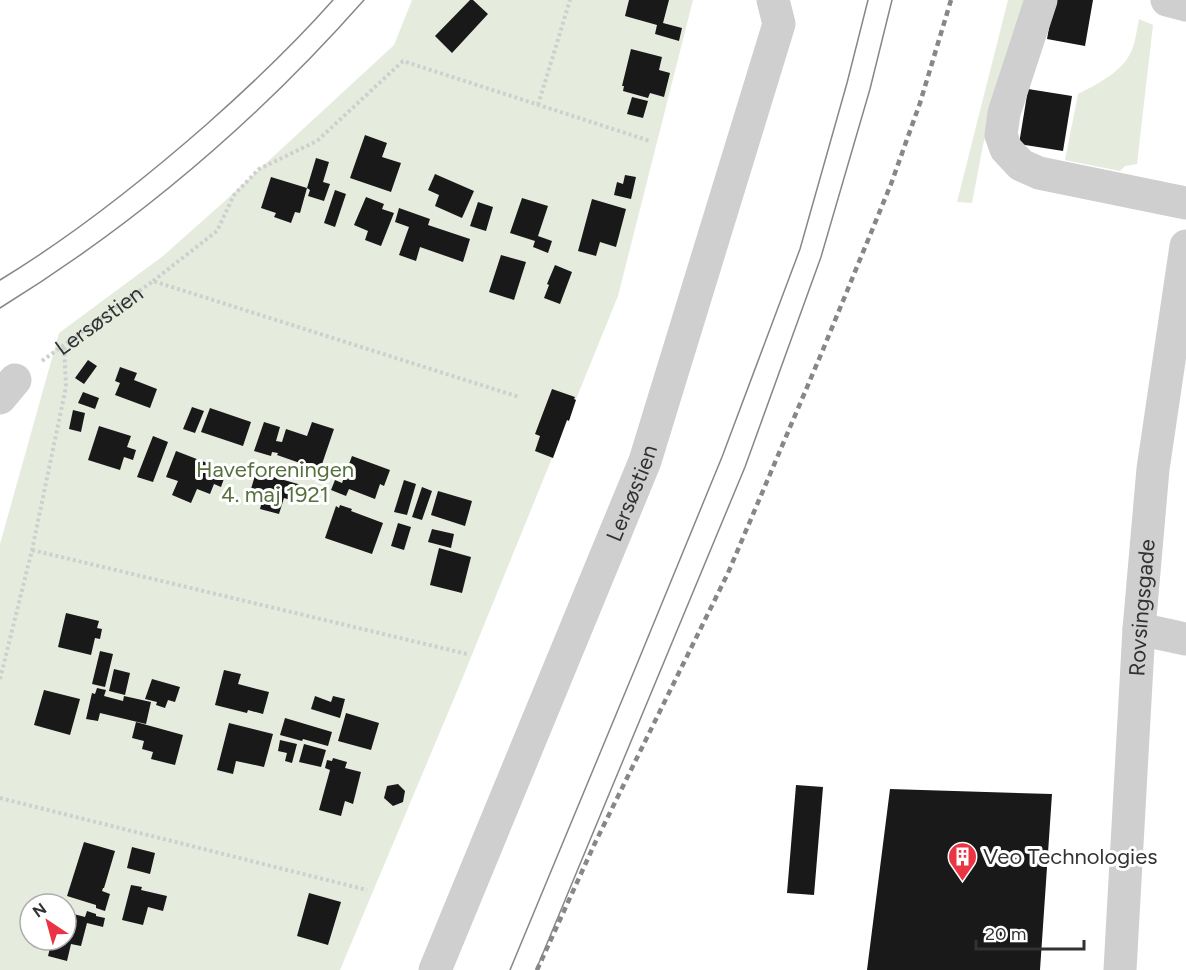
<svg xmlns="http://www.w3.org/2000/svg" width="1186" height="970" viewBox="0 0 1186 970" font-family="Figtree,sans-serif">
<style>
.green{fill:#e5ecde;fill-rule:evenodd}
.building{fill:#191919}
.lines{fill:none;stroke-linecap:round;stroke-linejoin:round}
.path{stroke:#cfcfcf;stroke-width:4;stroke-dasharray:3 3;stroke-linecap:butt}
.minor{stroke:#cfcfcf;stroke-width:33}
.tram{stroke:#878787;stroke-width:1.5}
.rail{stroke:#878787;stroke-width:4.5;stroke-dasharray:6 4.5;stroke-linecap:butt}
.labels{text-anchor:middle;stroke-width:6;stroke-linejoin:round;paint-order:stroke}
.street-label{font-size:22px;fill:#323232;stroke:#fff}
.park-label{font-size:22px;fill:#56703d;stroke:#fff}
.poi-label{font-size:22px;fill:#323232;stroke:#fff;text-anchor:start}
</style>
<rect width="100%" height="100%" fill="#fff"/>
<path class="green" d="M412 0H693L618 296 458 689 340 970H0V544L59 333 163 256 226 200 394 45ZM30 904H66V940H30Z
M1008 0H1027L1002 75 983 145 972 203 957 202Z
M1139 19 1153 25 1137 164 1125 166 1120 171 1065 160 1078 94C1099 83 1125 71 1133 47 1136 38 1137 28 1139 19Z"/>
<path class="building" d="M470 0H473L488 14 452 53 435 36Z
M629 0H669L663 23 682 28 679 41 655 34 657 25 625 16Z
M1054 0H1093L1085 46 1047 39Z
M631 49 662 57 659 70 670 73 664 97 650 93 648 98 623 91 624 86H622Z
M1028 89 1072 96 1063 151 1019 144Z
M632 97 648 101 643 118 627 114Z
M365 135 387 143 382 157 401 163 391 192 350 178Z
M316 158 329 162 323 182 330 184 324 201 308 196 310 190 307 188Z
M435 174 474 191 462 218 435 206 439 195 428 190Z
M625 175 636 177 631 199 614 195 617 182 623 184Z
M271 177 307 188 300 213 295 212 291 223 274 217 276 213 261 208Z
M335 190 346 194 335 227 324 223Z
M366 197 384 204 382 209 394 213 381 246 365 240 368 231 354 225Z
M522 198 548 206 538 236 552 241 548 253 533 247 535 241 510 233Z
M592 199 626 209 616 247 600 242 596 256 578 251Z
M478 202 493 207 486 231 470 226Z
M399 208 430 219 428 225 470 239 463 262 420 247 416 261 399 255 409 227 395 222Z
M501 255 526 262 514 300 489 292Z
M555 265 572 272 560 304 544 298 549 285 547 284Z
M88 360 97 366 84 384 75 378Z
M120 367 137 373 134 380 157 389 150 408 115 395 120 383 115 381Z
M552 389 575 397 574 399 576 400 569 421 567 420 553 458 535 451 540 436 535 434Z
M83 392 99 398 95 409 78 403Z
M192 407 204 411 195 433 183 429Z
M210 408 251 422 243 446 201 432Z
M73 410 85 413 81 432 69 429Z
M264 422 280 427 276 441 282 442 286 429 307 436 312 422 334 429 320 470 277 455 278 453 272 452 271 456 254 451Z
M99 426 131 436 127 447 136 450 133 460 124 457 120 470 88 460Z
M153 436 168 442 153 482 137 477Z
M176 451 220 468 219 470 226 473 221 487 214 484 210 494 197 489 191 503 172 495 178 481 166 477Z
M352 456 390 470 384 486 380 484 375 499 349 489 346 496 331 490 335 480 342 483Z
M256 472 305 486 301 503 284 498 279 514 260 509 264 494 251 489Z
M404 480 416 484 407 515 394 512Z
M422 487 432 491 422 520 412 517Z
M438 491 472 501 465 526 431 515Z
M340 505 352 509 351 511 383 523 372 554 325 538 336 506 339 508Z
M398 523 411 527 404 550 391 546Z
M432 529 454 534 451 548 428 542Z
M439 548 471 557 462 593 430 585Z
M66 613 99 621 97 628 102 629 100 639 95 638 91 655 58 647Z
M100 651 113 654 105 687 92 684Z
M114 669 130 673 125 695 109 691Z
M224 670 241 674 238 684 269 692 263 714 248 710 247 713 215 705Z
M152 679 180 687 175 702 168 700 165 708 156 705 157 702 145 699Z
M97 688 106 690 104 696 123 701 124 696 151 702 146 724 100 713 98 721 86 719 92 693 95 694Z
M44 690 80 699 70 735 34 725Z
M315 696 331 702 333 696 345 699 340 718 311 709Z
M346 713 379 723 371 750 338 741Z
M285 718 332 732 328 746 303 739 302 741 280 735Z
M136 722 183 735 175 765 151 759 153 752 142 749 144 741 132 738Z
M229 723 273 734 264 767 236 761 233 774 217 770Z
M280 740 297 744 292 763 285 761 287 753 278 751Z
M304 744 326 750 321 767 299 762Z
M333 758 347 762 345 768 361 772 353 804 345 801 341 816 319 810 330 770 325 768 327 760 332 761Z
M398 784 405 791 403 802 393 806 384 798 387 786Z
M796 785 823 787 814 895 787 893Z
M890 789 1052 794 1040 970H867Z
M84 842 115 851 104 888H103L102 891 110 894 105 911 96 908V905L67 896Z
M132 847 155 853 150 874 127 868Z
M131 885 142 887 141 890 167 896 163 911 148 907 143 925 122 920Z
M309 893 341 902 328 945 297 936Z
M87 911 96 914V916L105 918 103 927 87 923 81 946 71 944 67 961 48 956 52 940H66V912L85 917Z"/>
<g class="lines">
<g class="path">
<path d="M538 105 570 0"/>
<path d="M153 281 217 231 234 195 259 169 317 141 403 61 650 141"/>
<path id="s1" d="M42 361 153 281 519 397"/>
<path d="M32 550 467 654"/>
<path d="M0 679 32 550 66 387 64 346"/>
<path d="M0 798 367 890"/>
</g>
<g class="minor">
<path d="M1041 0 1004 113 1001 135 1006 149 1021 165 1039 173 1186 203"/>
<path d="M1167 0 1186 5"/>
<path d="M0 398 15 380"/>
<path d="M1139 629 1186 639"/>
<path id="s2" d="M435 970 645 461 779 24 773 0"/>
<path id="s3" d="M1120 970 1139 629 1153 469 1186 246"/>
</g>
<path class="tram" d="M0 280C74 235 142 181 207 124 251 85 294 44 333 0
M0 308C136 224 258 120 364 0
M510 970 637 664 722 457 800 249 847 83 868 0
M536 970 745 467 821 257 870 89 892 0"/>
<path class="rail" d="M537 970 595 843 728 573 822 352 891 184 920 103 951 0"/>
</g>
<defs>
<symbol id="building-pin" viewBox="-11 -11 22 30"><path d="M0 17L-7.5 6A9.5 9.5 0 1 1 7.5 6Z" fill="#ea3443" stroke="#fff"/><path d="M-4-6H4V6H1V3H-1V6H-4ZM-2.5-4.3h1.7v1.8h-1.7ZM.8-4.3h1.7v1.8H.8ZM-2.5-1h1.7V.8h-1.7ZM.8-1h1.7V.8H.8Z" fill="#fff"/></symbol>
</defs>
<g fill-rule="evenodd">
<use href="#building-pin" x="946" y="840" width="33" height="45"/>
</g>
<g class="labels">
<g class="street-label">
<text dy="8" stroke="none"><textPath href="#s1" startOffset="70">Lersøstien</textPath></text>
<text dy="8" stroke="none"><textPath href="#s2" startOffset="516">Lersøstien</textPath></text>
<text dy="8" stroke="none"><textPath href="#s3" startOffset="363">Rovsingsgade</textPath></text>
</g>
<g class="park-label">
<text x="275" y="477">Haveforeningen<tspan x="275" dy="25">4. maj 1921</tspan></text>
</g>
<g class="poi-label">
<text x="983" y="864">Veo Technologies</text>
</g>
</g>
<g transform="translate(48 922) rotate(324)"><circle r="28" fill="#ffffff" stroke="#adadad" stroke-width="1.5"/>
<path d="M0-4.5L10 22L0 15L-10 22Z" fill="#ea3443"/>
<text y="-9" font-size="16" font-weight="bold" text-anchor="middle" fill="#323232">N</text>
</g>
<path d="M976 940v9h108v-9" fill="none" stroke="#323232" stroke-width="3"/>
<text x="985" y="940" font-size="18" fill="#323232" stroke="#ffffff" stroke-width="4.5" paint-order="stroke">20 m</text>
</svg>
